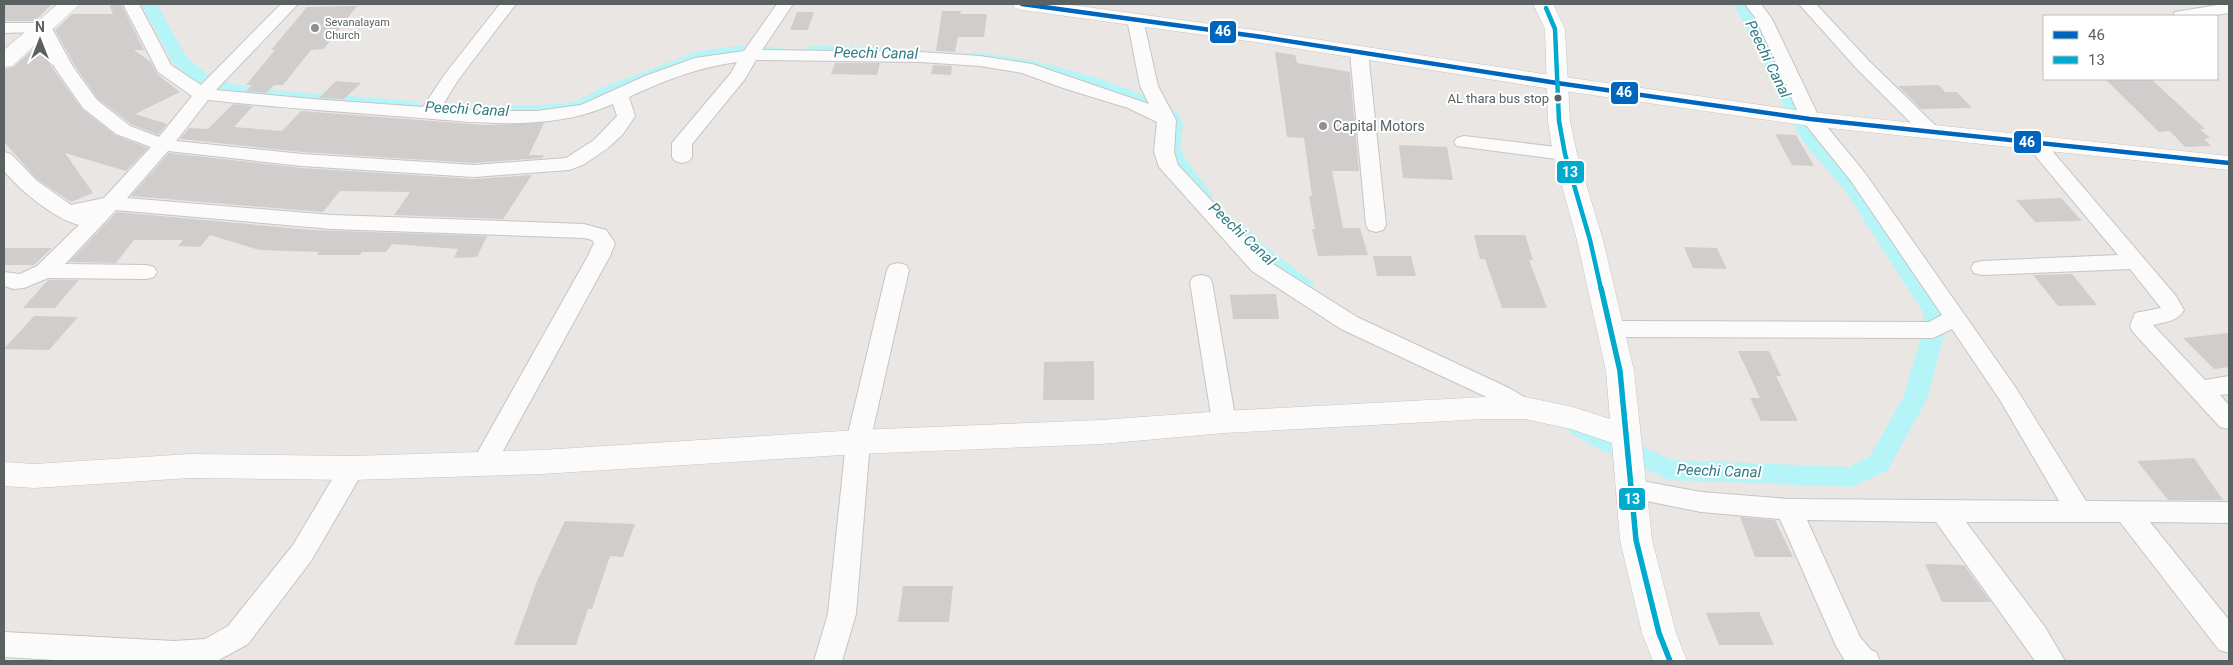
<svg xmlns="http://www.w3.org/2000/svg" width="2233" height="665" viewBox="0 0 2233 665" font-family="Roboto,sans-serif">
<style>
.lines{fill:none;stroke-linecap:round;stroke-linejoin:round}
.canal{fill:#b6f5f7;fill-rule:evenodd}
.building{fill:#d1cdcd}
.minor-casing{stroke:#c6c5c4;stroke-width:2}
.tertiary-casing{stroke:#c6c5c4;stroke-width:1}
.secondary-casing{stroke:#c6c5c4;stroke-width:1}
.minor{fill:#fcfbfb;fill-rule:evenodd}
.tertiary{fill:#fcfbfb;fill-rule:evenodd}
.secondary{fill:#fcfbfb;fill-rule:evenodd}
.bus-1-casing{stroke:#fff;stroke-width:8}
.bus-2-far1-casing{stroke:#fff;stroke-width:8}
.bus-2-casing{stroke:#fff;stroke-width:9}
.bus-1{stroke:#0065bd;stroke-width:4.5}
.bus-2-far1{stroke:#00a9ce;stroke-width:4.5}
.bus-2{stroke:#00a9ce;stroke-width:5.5}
.poi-dot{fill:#8c9090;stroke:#fff;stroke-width:2}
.bus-dot{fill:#5a6162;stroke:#fff;stroke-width:2}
.labels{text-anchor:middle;stroke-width:4;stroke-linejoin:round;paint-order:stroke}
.far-poi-label{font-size:11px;fill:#5a6162;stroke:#fff;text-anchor:start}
.bus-label{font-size:13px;fill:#5a6162;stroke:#fff;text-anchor:end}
.poi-label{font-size:14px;fill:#5a6162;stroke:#fff;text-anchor:start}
.water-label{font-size:15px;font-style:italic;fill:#307b85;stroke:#fff}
.line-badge{stroke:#fff;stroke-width:2}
.badge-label{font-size:14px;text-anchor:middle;font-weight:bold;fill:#fff}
</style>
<rect width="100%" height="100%" fill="#eae6e4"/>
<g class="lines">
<path class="canal" d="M141 4H157L186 56 209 76 233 84 272 90 413 101 420 103 422 107 420 111 413 113 272 100 230 94 197 84 173 63Z
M1733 4H1749L1766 31 1800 104 1822 140 1860 184 1945 312V331L1927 399 1888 470 1852 487 1670 480 1599 449 1570 433 1567 426 1570 419 1579 417 1588 419 1617 435 1672 460 1849 467 1870 456 1903 398 1923 331V312L1846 192 1804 143 1782 104 1748 31Z
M737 46 780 47 783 51 780 55 708 60 613 96 583 111 560 116 502 118 495 116 493 112 495 108 502 106 560 104 577 101 601 88 699 51Z
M814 46 887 47 893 48 896 52 893 56 887 57 808 55 805 51 808 47Z
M976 52 1036 61 1101 79 1143 95 1177 112 1183 122 1180 147 1186 160 1213 196 1210 201 1203 202 1196 201 1167 162 1160 147 1165 122 1163 120C1122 100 1082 83 1038 72 1015 67 992 66 970 61L967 57 970 53Z
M1238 224 1245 226 1260 242 1311 281 1314 286 1311 291 1303 294 1295 291 1246 252 1228 231 1231 226Z"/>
</g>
<path class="building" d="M4 4H52L35 21H4Z
M109 4H121L144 50H134L151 62 157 74 180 92 135 114 167 124 158 135 131 124 98 99 75 66 55 30 72 14H113Z
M357 6 324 49 311 50 283 85H274L266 93 246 91 252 85H246L275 50H271L307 7Z
M942 11H961L960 14H987L984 37H958L955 52 936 51Z
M797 12H814L808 30H790Z
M40 43 53 69 82 109 115 135 148 148 126 171 65 153 93 193 71 202 37 179 4 142V69L13 67Z
M1275 52 1295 55 1297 63 1350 72 1359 171H1332L1343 228H1360L1368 255 1318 256 1312 229H1315L1309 196H1312L1304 138 1287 137Z
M835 63H880L877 75 831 74Z
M933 65 952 66 951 75 931 74Z
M2105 79H2151L2205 129H2200L2210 138 2204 139 2211 146 2185 147 2170 131 2159 132Z
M336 81 361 83 344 99 319 98Z
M1939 85 1945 92H1957L1972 108 1921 109 1898 86Z
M233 104 253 106 234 127 282 131 301 111 485 125 544 123 529 155H544L542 158 474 163 302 152 180 139 189 128 208 129Z
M1775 134 1796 135 1814 166 1792 165Z
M1399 145 1447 147 1453 180 1403 178Z
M169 153 302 168 474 179 532 175 503 219 394 215 410 192 340 191 323 212 131 196Z
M2061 198 2082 221 2035 222 2016 200Z
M117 212 312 230 487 236 477 257 454 258 458 249 392 244 386 252H362L360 255H317L319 252 259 250 210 235 200 247 178 246 183 240H134L116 263 69 262Z
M1474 235H1525L1533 260H1529L1547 308H1502L1485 259H1480Z
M1684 247 1717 248 1727 269 1693 268Z
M4 248H52L34 265H4Z
M1373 256H1411L1416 276H1377Z
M2072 274 2097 305 2058 306 2033 275Z
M48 280H79L55 308H23Z
M1276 294 1279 319H1233L1230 295Z
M34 316 78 317 49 350 4 349Z
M2229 333V367L2214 369 2183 338Z
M1738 351H1769L1781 376H1776L1798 421H1761L1750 398H1760Z
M1094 361V400H1043L1044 362Z
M2194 458 2223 500H2168L2137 461Z
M1740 517 1775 520 1793 557H1755Z
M565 521 635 524 623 557 610 556 592 609H588L576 645H514L537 581Z
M1925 564 1964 565 1991 602H1942Z
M903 586H953L949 622H898Z
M1759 612 1774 645H1719L1706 613Z"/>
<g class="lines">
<defs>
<path id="minor" d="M123 4H139L171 65 201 85 281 4H298L216 90 312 99 423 107 445 74 500 4H516L458 80 441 108 491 111H537L581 105 645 76 695 58 744 51 777 4H793L762 50 920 52 980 56 1032 64 1149 104 1140 86 1127 19 1129 15H1141L1143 19 1158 86 1176 120 1174 152 1178 165 1268 261 1357 317 1509 388 1533 402 1537 408 1533 414C1518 419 1506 408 1493 400L1341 329 1252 271 1159 167 1154 152 1157 122 1128 108 1063 88 1022 73 980 66 920 62 756 60 745 79 692 144V157L689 161 682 163 675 161 672 157V143L731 73 737 62C696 68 666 80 629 97L635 116 623 134 608 148 583 165 569 170 474 177 302 166 168 151 127 198 332 215 584 224 606 230 615 243 610 256 492 471 483 474 474 471 471 464 588 256 594 243 592 240 584 238 332 229 116 210 65 264 146 265 154 267 157 272 154 277 146 279 48 278 24 288 14 289 4 286V272L20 274 37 266 79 225C53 218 21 191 4 171V152L11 154 36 180 71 205 104 198 151 147 116 134 83 108 55 68 37 32 4 33V23H49L73 67 97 100 130 126 159 137 192 96 158 72ZM208 100C274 107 341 112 408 117 475 122 549 133 613 104L617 116 594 140 566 158 474 165 302 154 176 141Z
M1745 4H1761L1772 19 1819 117 1865 173 2016 388 2086 501 2229 502V523L2150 522 2229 620V653L2219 650 2120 522H1966L2045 627 2065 661H2035L1936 522 1807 520 1860 637 1871 650 1876 652 1880 661H1845L1836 646 1780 519 1701 512 1622 496 1618 489 1622 482 1631 479 1701 492 1789 499 2059 501 2000 400 1952 329 1933 338 1611 337 1603 335 1600 329 1603 323 1611 321 1929 322 1942 315 1851 181 1801 119 1756 19Z
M1799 4H1816L1869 61 1938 128 1940 132 1938 136 1931 138 1924 136 1857 69Z
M2224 4H2229V13L2210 16H2173L2175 12 2181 11Z
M1359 47 1365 48 1368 52 1386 225 1383 230 1376 232 1369 230 1366 225 1350 52 1353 48Z
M1464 136 1565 148 1572 150 1575 154 1572 158 1565 160 1457 146 1454 142 1457 138Z
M2035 137 2042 139 2176 296 2184 310C2177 322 2165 322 2153 325L2205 380 2229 376V394L2220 395 2229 405V429L2220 427 2133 332 2130 326 2135 313 2161 308 2130 269 1982 275 1974 273 1971 268 1974 263 1982 261 2118 255 2028 147 2025 143 2028 139Z
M898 263 906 265 909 270 870 442 856 614 842 661H814L828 614 846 442 887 270 890 265Z
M1201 275 1209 277 1212 282 1236 422 1233 429 1224 431 1215 429 1212 422 1190 282 1193 277Z
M352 458 361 461 364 468 361 475 311 561 248 644 219 660 72 661 4 657V632L174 641 205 639 228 626 293 545 343 461Z"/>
<path id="tertiary" d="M58 4H80L12 66 4 67V50Z
M1533 4H1553L1565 29 1570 121 1577 154 1603 240 1634 371 1652 540 1676 633 1687 661H1653L1642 633 1620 540 1612 443 1571 429 1525 419H1485L1224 433 1101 444 858 454 542 474 352 480 190 478 34 488 4 486V462L34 464 190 454 352 456 542 450 858 430 1101 420 1224 411 1485 397H1525L1573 407 1610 419 1606 371 1577 240 1553 154 1548 121 1545 29Z"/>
<path id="secondary" d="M1012 4H1065L1262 31 1557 76 1810 112 2229 156V170L1810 126 1557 90 1262 43 1022 10 1015 8Z"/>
</defs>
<use href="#minor" class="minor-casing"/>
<use href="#tertiary" class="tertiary-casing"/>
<use href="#secondary" class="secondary-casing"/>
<use href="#minor" class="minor"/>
<use href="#tertiary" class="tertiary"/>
<use href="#secondary" class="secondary"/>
<defs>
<path id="bus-1" d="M1022 4 1262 37 1557 83 1810 119 2229 163"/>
<path id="bus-2-far1" d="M1546 8 1555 29 1559 121 1565 154 1590 240 1601 289"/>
<path id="bus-2" d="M1601 288 1620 371 1636 540 1659 633 1670 661"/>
</defs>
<use href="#bus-1" class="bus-1-casing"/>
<use href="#bus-2-far1" class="bus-2-far1-casing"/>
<use href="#bus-2" class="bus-2-casing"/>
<use href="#bus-1" class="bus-1"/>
<use href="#bus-2-far1" class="bus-2-far1"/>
<use href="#bus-2" class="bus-2"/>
</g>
<g class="poi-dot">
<circle cx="315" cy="28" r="5"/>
<circle cx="1323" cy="126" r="5"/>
</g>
<circle class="bus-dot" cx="1558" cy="98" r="4.5"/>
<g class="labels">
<g class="far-poi-label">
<text x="325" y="26">Sevanalayam<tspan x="325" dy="13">Church</tspan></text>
</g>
<g class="bus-label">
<text x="1549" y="103">AL thara bus stop</text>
</g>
<g class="poi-label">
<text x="1333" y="131">Capital Motors</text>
</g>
<g class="water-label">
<text transform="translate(876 53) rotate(1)" y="5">Peechi Canal</text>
<text transform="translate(1768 59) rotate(64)" y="5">Peechi Canal</text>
<text transform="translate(467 109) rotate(3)" y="5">Peechi Canal</text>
<text transform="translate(1242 234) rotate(43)" y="5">Peechi Canal</text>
<text transform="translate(1719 471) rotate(2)" y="5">Peechi Canal</text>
</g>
</g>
<g class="line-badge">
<rect x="1209" y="20" width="28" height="24" rx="5" fill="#0065bd"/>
<rect x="1610" y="81" width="29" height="24" rx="5" fill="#0065bd"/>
<rect x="2013" y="130" width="29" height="24" rx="5" fill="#0065bd"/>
<rect x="1556" y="160" width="29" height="24" rx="5" fill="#00a9ce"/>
<rect x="1618" y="487" width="28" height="24" rx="5" fill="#00a9ce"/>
</g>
<g class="badge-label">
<text x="1223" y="36">46</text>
<text x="1624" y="97">46</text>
<text x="2027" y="147">46</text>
<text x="1570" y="177">13</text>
<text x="1632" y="504">13</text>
</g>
<rect width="2233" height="665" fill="none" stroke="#5a6162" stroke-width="10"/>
<rect x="2043" y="15" width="175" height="65" fill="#ffffff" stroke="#bdc0c0"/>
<rect x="2053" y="31" width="25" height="8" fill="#0065bd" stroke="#bdc0c0"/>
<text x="2088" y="40" font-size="15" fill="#5a6162">46</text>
<rect x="2053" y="56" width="25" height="8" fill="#00a9ce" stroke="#bdc0c0"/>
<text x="2088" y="65" font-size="15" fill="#5a6162">13</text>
<g transform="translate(40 40)" stroke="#ffffff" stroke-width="4" paint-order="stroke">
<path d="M0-4L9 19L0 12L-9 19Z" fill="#5a6162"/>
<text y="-8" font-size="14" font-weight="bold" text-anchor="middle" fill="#5a6162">N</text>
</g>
</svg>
